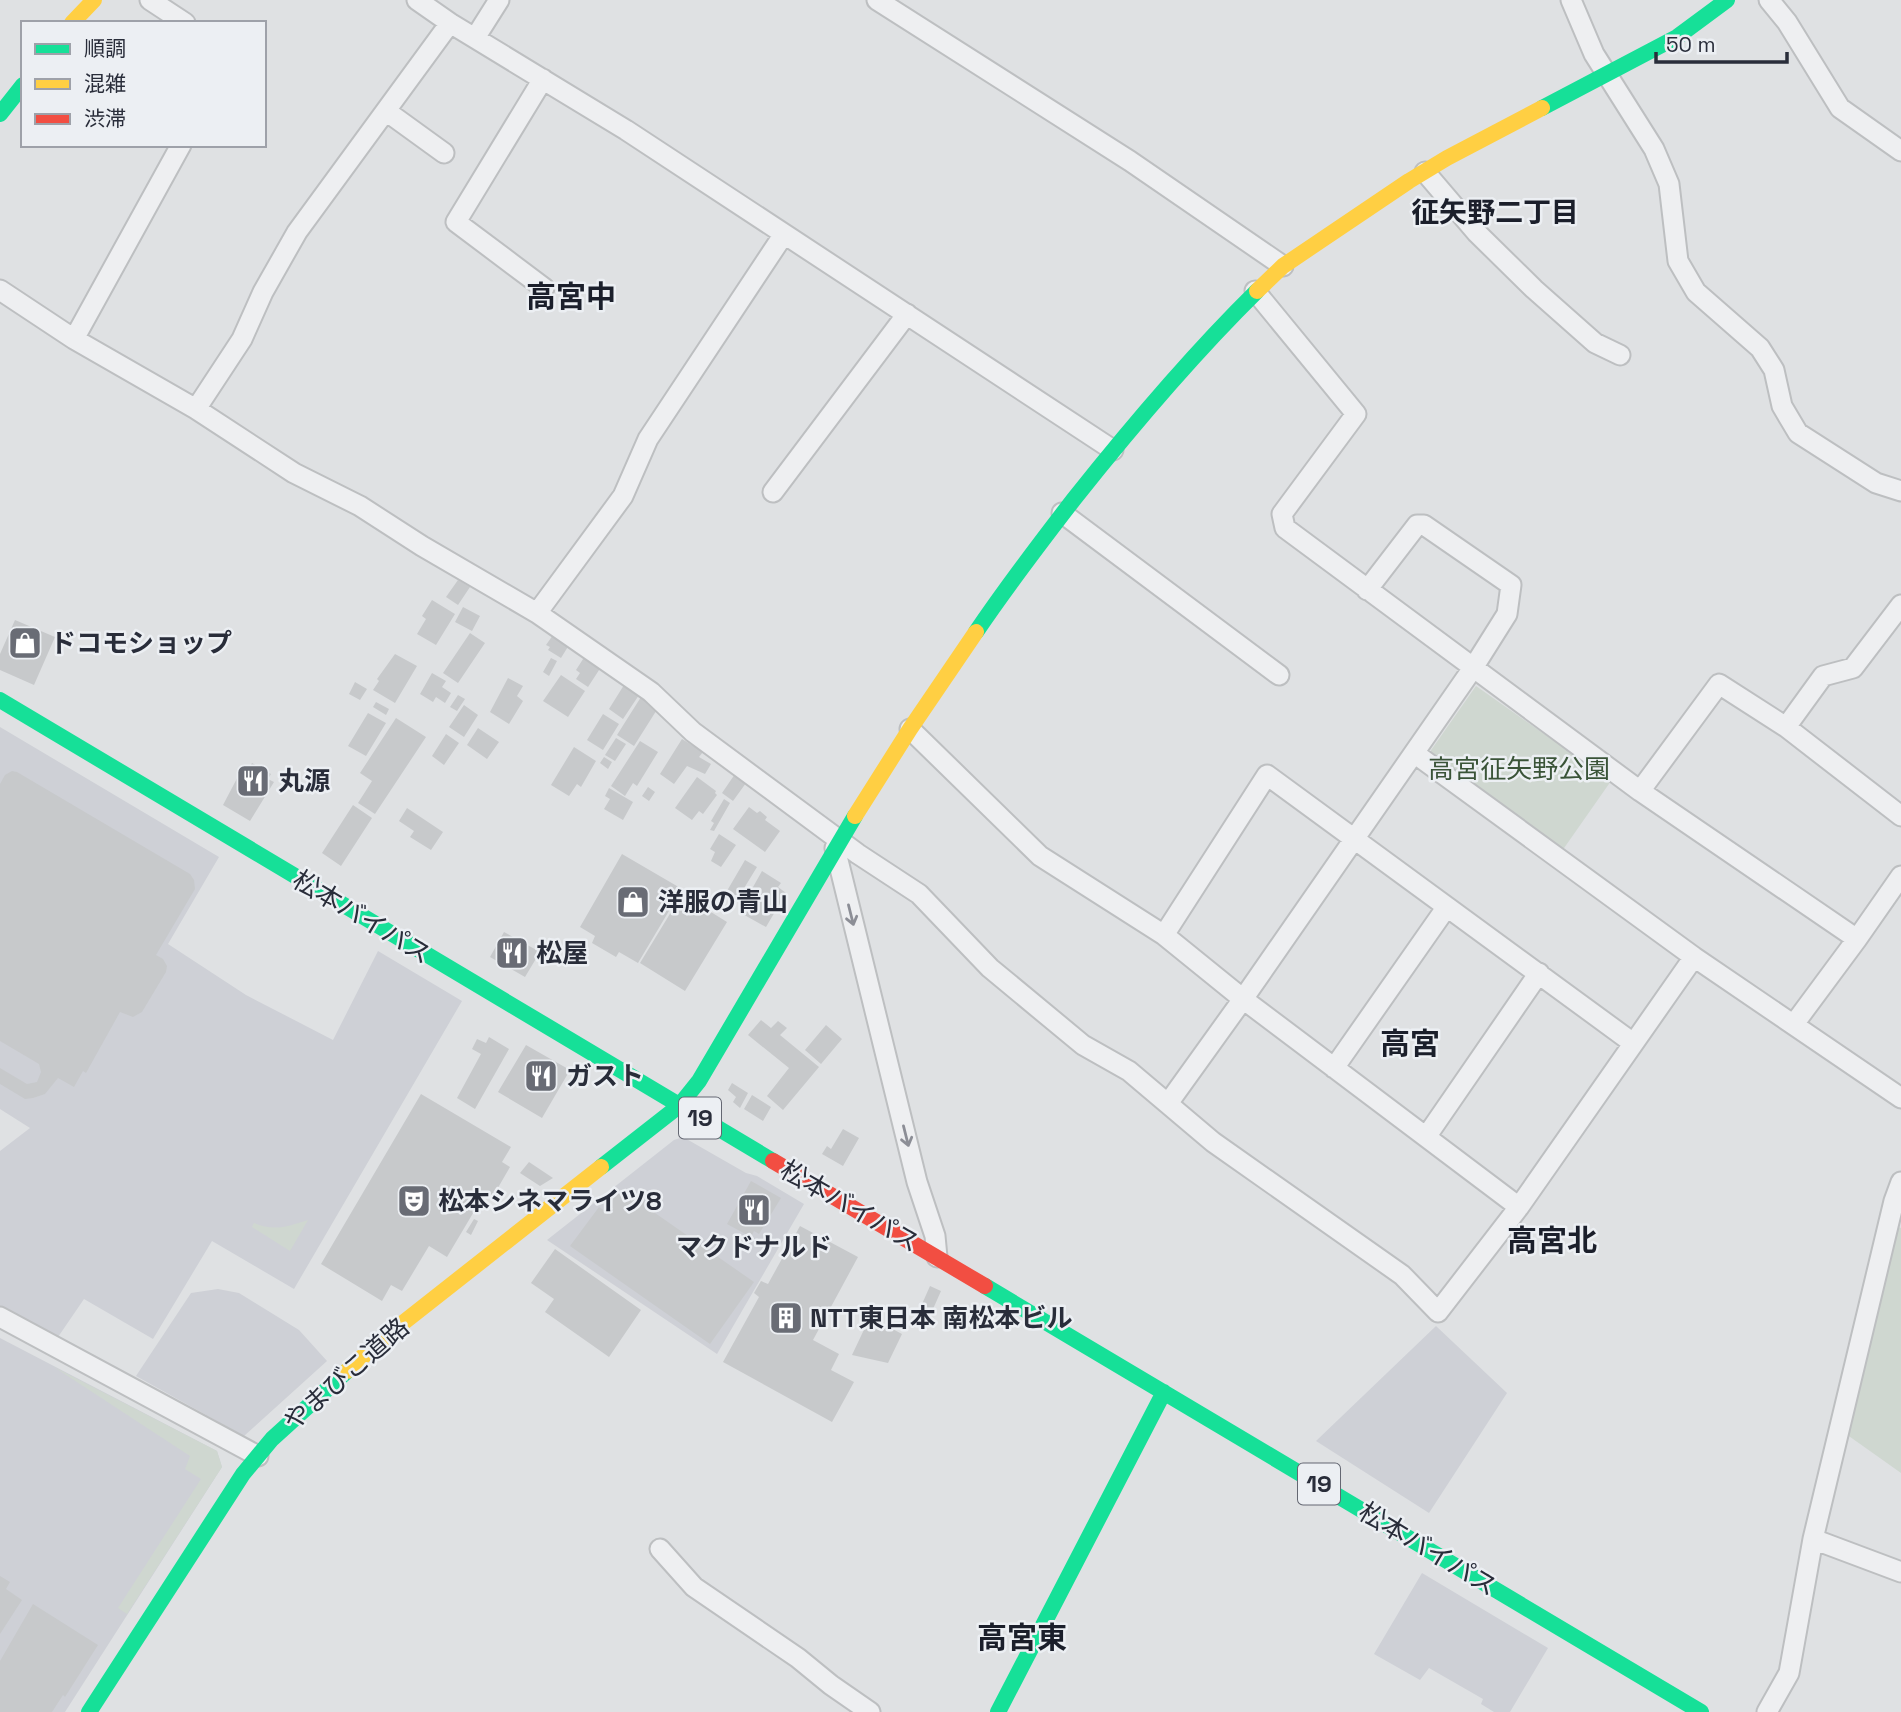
<svg xmlns="http://www.w3.org/2000/svg" width="1901" height="1712" viewBox="0 0 1901 1712" font-family="'Space Grotesk','Noto Sans JP',sans-serif">
<style>
.built{fill:#ced0d6}
.green{fill:#cfd7d0}
.building{fill:#c7c9cb}
.lines{fill:none;stroke-linecap:round;stroke-linejoin:round}
.street-casing{stroke:#bdbfc1;stroke-width:23}
.street{stroke:#eeeff1;stroke-width:19}
.fast{stroke:#16e098;stroke-width:16}
.slow{stroke:#ffcf43;stroke-width:16}
.jam{stroke:#f24e42;stroke-width:16}
.oneway{stroke:#8c8e96}
.labels{text-anchor:middle;stroke-width:5;stroke-linejoin:round;paint-order:stroke}
.shield{fill:#eceff3;stroke:#646772;stroke-width:2}
.shield-label{font-size:24px;font-weight:bold;fill:#292d3a}
.poi-label{font-size:26px;font-weight:bold;fill:#292d3a;stroke:#eceff3;text-anchor:start}
.park-label{font-size:26px;fill:#3a5438;stroke:#eceff3}
.street-label{font-size:26px;fill:#292d3a;stroke:#eceff3}
.neighbourhood-label{font-size:28px;font-weight:bold;fill:#1b1f2b;stroke:#eceff3}
.quarter-label{font-size:30px;font-weight:bold;fill:#1b1f2b;stroke:#eceff3}
</style>
<rect width="100%" height="100%" fill="#dfe1e3"/>
<path class="built" d="M0 727 219 857 168 944 246 995 333 1040 378 951 462 1001 294 1289 212 1241 153 1339 84 1299 58 1337 0 1306V1151L30 1128 0 1109Z
M683 1137 746 1173 757 1176 804 1204 717 1354 547 1240 674 1140Z
M218 1289 239 1293 299 1330 327 1361 244 1436 136 1376 191 1293Z
M1436 1326 1507 1393 1429 1513 1316 1441Z
M0 1338 217 1451 222 1467 65 1712H0Z
M1422 1573 1548 1648 1510 1712H1494L1481 1704 1483 1699 1429 1668 1420 1680 1374 1654Z"/>
<path class="green" d="M1476 686 1611 781 1562 851 1427 756Z
M308 1220 290 1251 252 1227 254 1223C274 1232 289 1226 308 1220Z
M1898 1227 1901 1228V1473L1846 1434Z
M54 1367 217 1451 222 1467 127 1614 118 1608 201 1479 185 1469 190 1456Z"/>
<path class="building" d="M458 580 470 587 458 605 446 597Z
M432 600 455 614 436 645 417 634 426 619 422 616Z
M463 607 480 616 472 631 455 622Z
M15 620 55 637 34 685 0 670V654Z
M470 633 485 643 458 683 443 673Z
M553 635 569 645 561 658 548 650 550 647 546 645Z
M395 654 417 666 395 703 373 690 379 681 377 679Z
M585 656 601 667 588 687 576 679 580 673 576 670Z
M551 658 557 661 549 676 543 672Z
M432 673 446 681 442 687 451 693 445 703 436 697 433 702 420 694Z
M561 675 585 691 568 717 543 701Z
M508 678 523 686 517 696 523 701 509 724 490 712Z
M355 682 367 689 360 700 349 694Z
M624 685 639 695 623 719 609 709Z
M458 695 465 699 457 711 450 707Z
M641 697 658 708 634 746 617 735Z
M376 702 389 709 386 715 373 707Z
M464 705 478 715 464 737 449 727Z
M368 713 386 723 366 756 348 746Z
M603 714 619 724 603 750 587 740Z
M396 718 426 737 375 814 358 803 372 781 360 773Z
M478 728 499 742 487 759 467 745Z
M446 734 459 743 444 765 432 756Z
M616 738 626 744 615 761 605 755Z
M682 739 703 752 699 757 711 764 705 774 687 766 674 784 660 774Z
M640 741 658 752 637 786 633 783 625 796 611 786Z
M574 747 596 761 581 787 577 784 569 796 551 785Z
M604 757 612 762 608 769 600 763Z
M252 763 271 774 268 779 274 782 250 821 223 805 243 767 248 770Z
M12 771 17 772 190 874 194 880 195 889 156 955 163 959 167 966 166 972 142 1012 133 1017 120 1012 86 1073 83 1071 74 1087 58 1078 45 1094 33 1098 25 1099 0 1084V1068L27 1084 37 1082 41 1072 39 1064 0 1041V784L5 775Z
M735 774 746 783 733 801 722 793Z
M697 777 716 791 715 793 717 795 703 814 699 811 692 820 675 808Z
M648 787 655 792 649 801 642 796Z
M609 788 633 802 623 820 604 809 610 799 605 796Z
M724 799 730 803 714 831 710 830 714 823 711 821Z
M353 805 372 818 341 866 322 853Z
M749 807 757 813 760 811 767 817 765 820 780 831 765 852 733 829Z
M407 808 443 832 431 850 410 837 414 831 399 821Z
M719 834 736 845 721 867 711 861 715 852 710 849Z
M622 854 682 889 638 963 619 952 616 957 592 943 595 936 580 927Z
M745 860 757 867 735 903 724 896Z
M762 871 781 883 778 887 786 893 766 927 739 912Z
M682 894 727 922 685 991 640 963Z
M504 932 540 952 525 977 490 957Z
M761 1020 771 1028 778 1021 787 1028 780 1035 819 1067 783 1110 767 1096 789 1068 748 1035Z
M826 1025 842 1039 821 1064 805 1050Z
M489 1037 509 1049 475 1109 457 1098 481 1054 472 1049 477 1039 486 1043Z
M526 1045 570 1070 542 1118 498 1092Z
M732 1083 748 1093 740 1108 733 1102 736 1097 728 1090Z
M421 1094 511 1147 502 1162 510 1167 492 1198 485 1193 447 1257 429 1246 402 1291 391 1285 382 1301 321 1264Z
M752 1095 771 1107 763 1121 744 1109Z
M843 1129 859 1138 843 1166 822 1154 827 1146 831 1149Z
M529 1162 553 1178 540 1186 520 1173Z
M751 1181 781 1198 759 1234 754 1231 751 1237 727 1224Z
M628 1190 657 1210 655 1213 754 1282 710 1344 570 1246 599 1207 605 1211 616 1195Z
M474 1219 478 1221 471 1235 466 1232Z
M800 1226 858 1257 813 1340 839 1354 831 1370 854 1382 832 1422 723 1362 759 1297 754 1293 761 1281 768 1284Z
M555 1249 641 1310 609 1357 545 1312 554 1299 531 1283Z
M930 1286 941 1291 925 1327 914 1322Z
M870 1317 902 1334 888 1363 852 1355Z
M0 1576 10 1582 6 1589 22 1600 0 1634Z
M33 1604 98 1645 65 1697 63 1695 52 1712H0V1661Z"/>
<g class="lines">
<defs>
<path id="street" d="M150 0 185 23
M417 0 450 23 626 130 1113 450
M877 0 1130 161 1283 266
M1571 0 1594 54 1654 149 1669 184 1678 261 1696 292 1760 348 1774 370 1782 406 1798 433 1876 483 1901 491
M1769 0 1787 22 1840 108 1901 151
M475 38 499 0
M543 79 456 222 544 288
M386 111 444 153
M1425 172 1477 233 1534 289 1595 343 1620 355
M0 290 74 339 196 409 294 473 360 506 422 546 537 613 651 692 693 732 858 854 919 894 990 968 1083 1045 1129 1071 1213 1142 1402 1275 1438 1312 1519 1207 1694 957
M1255 291 1356 414 1282 514 1285 528 1640 791 1857 939 1901 876
M74 339 181 145
M196 409 242 339 263 292 297 232 450 23
M773 492 907 314
M1062 513 1279 675
M537 613 623 496 648 439 784 234
M1786 727 1823 676 1853 668 1901 605
M910 729 1040 856 1164 935 1243 999 1519 1207
M1414 753 1694 957 1901 1098
M1640 791 1719 684 1786 727 1901 816
M835 848 917 1182 935 1236 937 1257
M1164 935 1267 775 1633 1043
M1794 1024 1857 939
M1334 1068 1446 908
M1169 1102 1243 999 1473 668 1507 614 1511 585 1424 525H1417L1367 590
M1426 1137 1539 973
M0 1317 258 1456
M1813 1539 1901 1572
M660 1549 694 1587 798 1658 831 1685 870 1712
M1767 1712 1789 1673 1813 1539 1894 1201 1901 1182"/>
</defs>
<use href="#street" class="street-casing"/>
<use href="#street" class="street"/>
<path class="fast" d="M1542 108 1677 37 1727 0
M0 114 23 85
M976 632C1007 586 1040 543 1074 499 1132 426 1191 356 1257 291
M0 700 773 1161
M601 1167 679 1106 699 1081 855 816
M985 1286 1701 1712
M89 1712 243 1474 272 1439 347 1371
M998 1712 1164 1392"/>
<path class="slow" d="M72 23 94 0
M1257 291 1283 266 1409 181 1447 158 1542 108
M855 816 910 729 976 632
M347 1371 380 1341 601 1167"/>
<path class="jam" d="M773 1161 985 1286"/>
</g>
<defs><path id="oneway-shaft" d="M-6 0H5M1.5-3L5.5 0L1.5 3" fill="none" stroke-width="1.6" stroke-linecap="round" stroke-linejoin="round" transform="scale(1.75)"/></defs>
<g class="oneway">
<use href="#oneway-shaft" transform="translate(851 915) rotate(76)"/>
<use href="#oneway-shaft" transform="translate(906 1136) rotate(76)"/>
</g>
<defs>
<symbol id="shop-square" viewBox="-11 -11 22 22"><rect x="-9" y="-9" width="18" height="18" rx="4" fill="#696c75" stroke="#eceff3"/><path d="M-5-2.5h2.3a2.7 3.5 0 0 1 5.4 0H5L5.5 6h-11ZM-1.5-2.5h3a1.5 2.3 0 0 0-3 0Z" fill="#fff"/></symbol>
<symbol id="restaurant-square" viewBox="-11 -11 22 22"><rect x="-9" y="-9" width="18" height="18" rx="4" fill="#696c75" stroke="#eceff3"/><path d="M-5-6h1v4h1v-4h1v4h1v-4h1v5L-1.5 .5V6h-2V.5L-5-1ZM5-6V6H3V1.5H1.5Q1.5-4 5-6Z" fill="#fff"/></symbol>
<symbol id="theatre-square" viewBox="-11 -11 22 22"><rect x="-9" y="-9" width="18" height="18" rx="4" fill="#696c75" stroke="#eceff3"/><path d="M-5-5.5Q0-4 5-5.5V0Q5 5 0 6Q-5 5-5 0ZM-3.3-2.5H-1v1.5H-3.3ZM1-2.5H3.3v1.5H1ZM-2.8 1Q0 5.5 2.8 1Z" fill="#fff"/></symbol>
<symbol id="building-square" viewBox="-11 -11 22 22"><rect x="-9" y="-9" width="18" height="18" rx="4" fill="#696c75" stroke="#eceff3"/><path d="M-4-6H4V6H1V3H-1V6H-4ZM-2.5-4.3h1.7v1.8h-1.7ZM.8-4.3h1.7v1.8H.8ZM-2.5-1h1.7V.8h-1.7ZM.8-1h1.7V.8H.8Z" fill="#fff"/></symbol>
</defs>
<g fill-rule="evenodd">
<use href="#shop-square" x="6" y="624" width="38" height="38"/>
<use href="#restaurant-square" x="234" y="762" width="38" height="38"/>
<use href="#shop-square" x="614" y="883" width="38" height="38"/>
<use href="#restaurant-square" x="493" y="934" width="38" height="38"/>
<use href="#restaurant-square" x="522" y="1057" width="38" height="38"/>
<use href="#theatre-square" x="395" y="1182" width="38" height="38"/>
<use href="#restaurant-square" x="735" y="1191" width="38" height="38"/>
<use href="#building-square" x="767" y="1299" width="38" height="38"/>
</g>
<g class="labels">
<g class="shield">
<rect x="679" y="1097.5" width="42" height="41" rx="5"/>
<rect x="1298" y="1463.5" width="42" height="41" rx="5"/>
</g>
<g class="shield-label">
<text x="700" y="1126">19</text>
<text x="1319" y="1492">19</text>
</g>
<g class="poi-label">
<text x="50" y="652">ドコモショップ</text>
<text x="278" y="790">丸源</text>
<text x="658" y="911">洋服の青山</text>
<text x="536" y="962">松屋</text>
<text x="566" y="1085">ガスト</text>
<text x="438" y="1210">松本シネマライツ8</text>
<text x="754" y="1256" text-anchor="middle">マクドナルド</text>
<text x="810" y="1327">NTT東日本 南松本ビル</text>
</g>
<g class="park-label">
<text x="1519" y="778">高宮征矢野公園</text>
</g>
<g class="street-label">
<text transform="translate(362 917) rotate(31)" y="9">松本バイパス</text>
<text transform="translate(850 1206) rotate(30)" y="9">松本バイパス</text>
<text transform="translate(346 1374) rotate(-41)" y="9">やまびこ道路</text>
<text transform="translate(1428 1549) rotate(31)" y="9">松本バイパス</text>
</g>
<g class="neighbourhood-label">
<text x="1495" y="222">征矢野二丁目</text>
</g>
<g class="quarter-label">
<text x="571" y="307">高宮中</text>
<text x="1410" y="1054">高宮</text>
<text x="1552" y="1251">高宮北</text>
<text x="1022" y="1648">高宮東</text>
</g>
</g>
<rect x="21" y="21" width="245" height="126" fill="#eceff3" stroke="#9ea1a9" stroke-width="2"/>
<rect x="35" y="44" width="35" height="10" fill="#16e098" stroke="#9ea1a9" stroke-width="2"/>
<text x="84" y="56" font-size="21" fill="#292d3a">順調</text>
<rect x="35" y="79" width="35" height="10" fill="#ffcf43" stroke="#9ea1a9" stroke-width="2"/>
<text x="84" y="91" font-size="21" fill="#292d3a">混雑</text>
<rect x="35" y="114" width="35" height="10" fill="#f24e42" stroke="#9ea1a9" stroke-width="2"/>
<text x="84" y="126" font-size="21" fill="#292d3a">渋滞</text>
<path d="M1656 52v10h131v-10" fill="none" stroke="#292d3a" stroke-width="3.5"/>
<text x="1666" y="52" font-size="21" fill="#292d3a" stroke="#eceff3" stroke-width="5" paint-order="stroke">50 m</text>
</svg>
